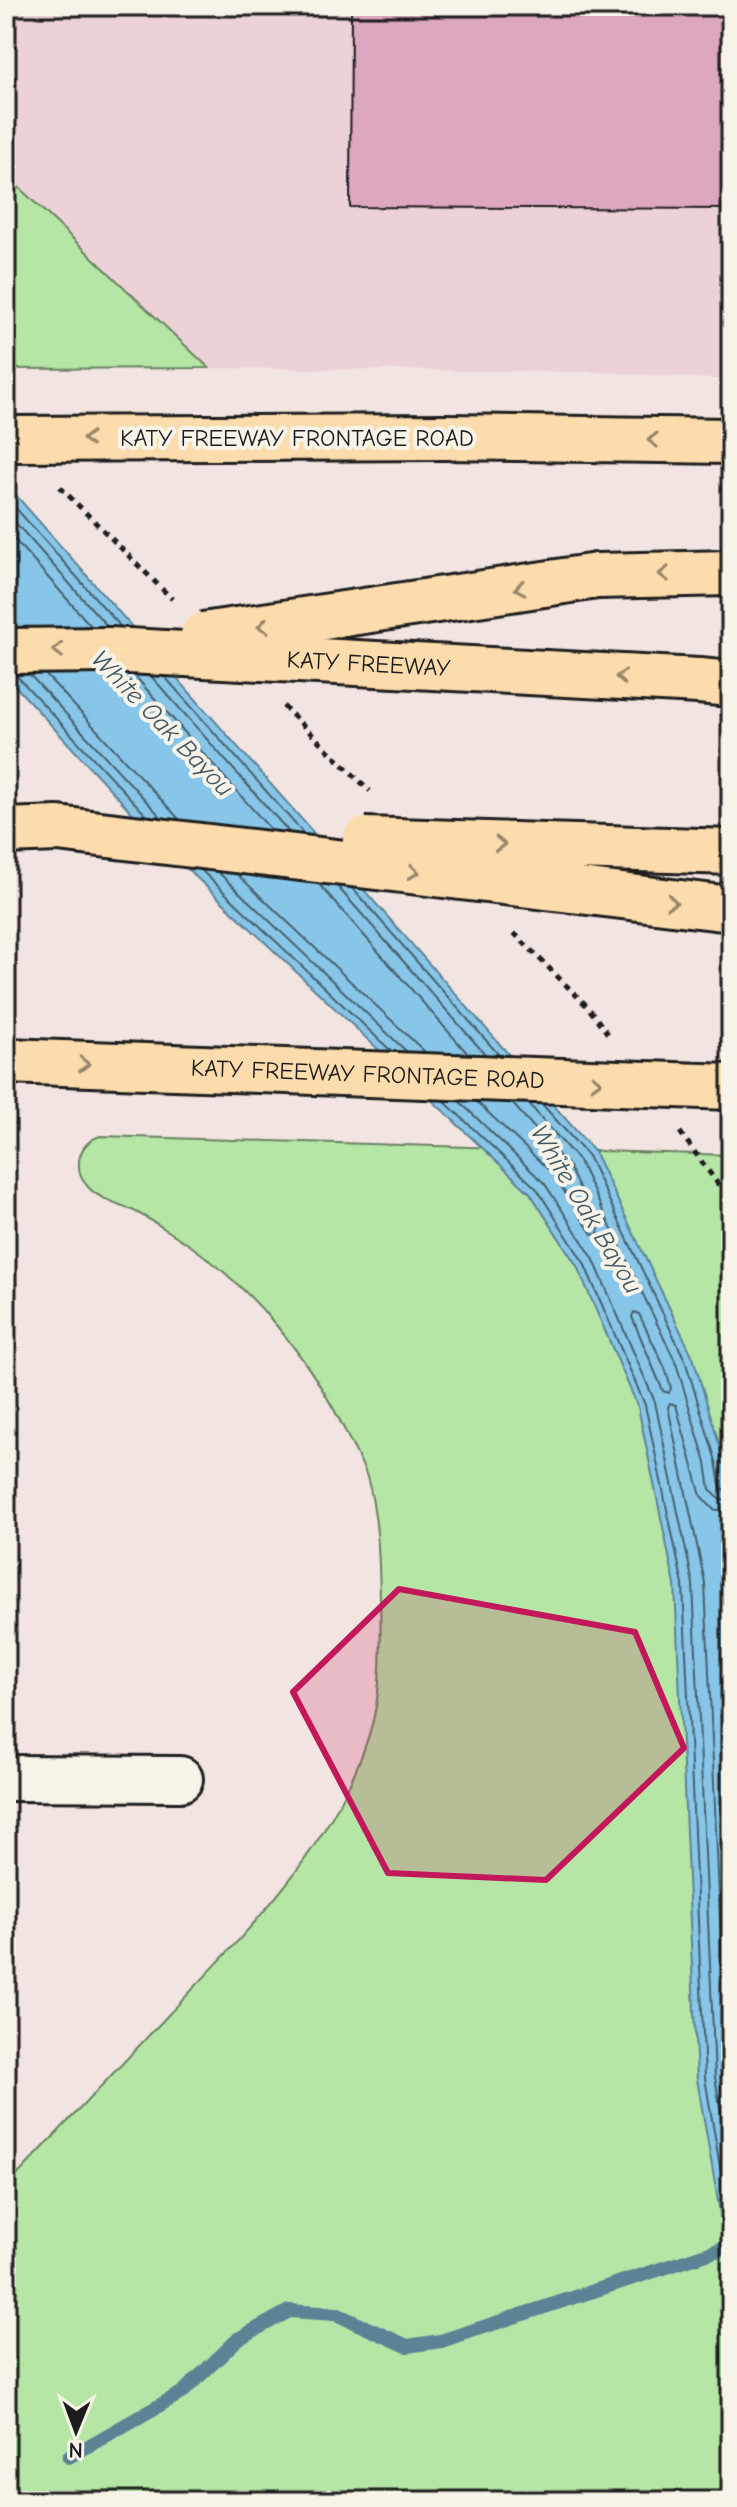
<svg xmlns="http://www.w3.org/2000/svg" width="737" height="2507" viewBox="0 0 737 2507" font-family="'Comic Neue',sans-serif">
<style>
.built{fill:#ecd2d6}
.green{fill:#b5e6a6;stroke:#688161;stroke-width:2}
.water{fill:#87c6e8;stroke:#5c8296;stroke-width:2}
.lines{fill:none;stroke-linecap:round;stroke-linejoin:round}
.shore{stroke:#47606e;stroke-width:2}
.stream{stroke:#5c8296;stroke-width:14}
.building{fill:#dda7bf;stroke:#1c1c1c;stroke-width:2;filter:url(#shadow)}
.minor-casing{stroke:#1c1c1c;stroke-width:50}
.major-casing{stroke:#1c1c1c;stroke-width:50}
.highway-casing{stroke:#1c1c1c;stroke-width:50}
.path{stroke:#1c1c1c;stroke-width:5;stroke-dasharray:6 6;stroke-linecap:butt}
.minor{stroke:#f7f3e8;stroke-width:44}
.major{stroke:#fcdcac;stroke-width:44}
.highway{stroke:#fcdcac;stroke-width:44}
.major-bridge-casing{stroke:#1c1c1c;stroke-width:50;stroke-linecap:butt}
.highway-bridge-casing{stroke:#1c1c1c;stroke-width:50;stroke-linecap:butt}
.major-bridge{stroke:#fcdcac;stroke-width:44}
.highway-bridge{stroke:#fcdcac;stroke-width:44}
.oneway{stroke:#97866b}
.marked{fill:#c2185b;fill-opacity:0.2;stroke:#c2185b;stroke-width:6;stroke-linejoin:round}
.labels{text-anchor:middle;stroke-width:8;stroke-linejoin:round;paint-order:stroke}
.street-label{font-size:24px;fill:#1c1c1c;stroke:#f7f3e8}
.water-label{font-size:26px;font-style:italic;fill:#415863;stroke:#f7f3e8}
</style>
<defs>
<filter id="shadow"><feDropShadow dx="7" dy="-7" stdDeviation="2" flood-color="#0004"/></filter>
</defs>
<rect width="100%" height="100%" fill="#f2e4e0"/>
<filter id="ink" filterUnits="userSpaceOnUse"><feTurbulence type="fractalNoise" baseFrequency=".0125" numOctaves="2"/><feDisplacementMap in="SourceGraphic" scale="16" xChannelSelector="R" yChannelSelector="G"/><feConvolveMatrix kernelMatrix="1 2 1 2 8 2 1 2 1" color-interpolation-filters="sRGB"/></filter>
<g filter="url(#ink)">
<path class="built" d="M6 6H731V380L600 372 209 368 6 175Z"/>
<path class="green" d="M6 175 10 179 209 368 6 369Z
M100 1136 731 1155V2501H6V2187C61 2129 116 2071 170 2013 249 1930 333 1847 369 1735 383 1692 381 1640 380 1596 379 1558 378 1514 367 1477 363 1465 356 1453 350 1441 312 1360 252 1285 176 1236 163 1228 150 1219 136 1212 122 1204 100 1200 89 1188 72 1170 77 1144 100 1136Z"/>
<path class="water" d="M6 484 594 1151 693 1357 724 1460 731 1510V2257L725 2242 697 2079 675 1585 638 1407 577 1266 530 1193 158 841 6 676Z"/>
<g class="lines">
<path class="shore" d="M6 497 121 627
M6 512 107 626
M6 530 91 626
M16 675 146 815
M30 675 161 817
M46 675 179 819
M134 675 271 830
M151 676 289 832
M165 677 304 834
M201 870 391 1051
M218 872 406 1051
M238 875 425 1052
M319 884 468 1054
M337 886 485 1054
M352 888 499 1055
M444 1101 537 1189 584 1263 645 1405 683 1585 705 2078 731 2232
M459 1101 545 1184 593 1258 655 1402 693 1584 715 2077 731 2173
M477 1102 552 1173 592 1234 597 1235 599 1230 569 1167 512 1103
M529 1104 579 1161 676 1363 706 1463 710 1489 719 1499 731 1501
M542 1104 588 1156 685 1360 716 1461 720 1485 724 1490 731 1491
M634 1312 639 1314 665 1368 671 1388 669 1393 663 1391 632 1317Z
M731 1513 713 1509 701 1496 676 1405 670 1403 668 1407 705 1583 727 2076 731 2102"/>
<path class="stream" d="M69 2457 183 2392 238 2339 289 2311 336 2314 407 2346 441 2341 731 2246"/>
</g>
<path class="building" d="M351 6H731V209L350 207Z"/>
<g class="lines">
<defs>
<path id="minor" d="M6 1778 180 1779"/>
<path id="major" d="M446 437 731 441"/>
<path id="highway" d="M597 576 731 573
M6 651 109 650
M699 681 731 684
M6 831 58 829"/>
</defs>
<use href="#minor" class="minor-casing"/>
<use href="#major" class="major-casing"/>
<use href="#highway" class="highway-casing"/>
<path class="path" d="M60 487 172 599
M283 706 370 791
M514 933 587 1006 608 1034
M680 1132 731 1202"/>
<use href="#minor" class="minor"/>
<use href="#major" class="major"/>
<use href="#highway" class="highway"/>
<defs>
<g id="major-bridge">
<path d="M6 439 446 437"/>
<path id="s1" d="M6 1061 731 1087"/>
</g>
<g id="highway-bridge">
<path d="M203 635 597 576"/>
<path id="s2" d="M109 650 699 681"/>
<path d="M58 829 731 909"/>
<path d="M365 840 731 852"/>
</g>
</defs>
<use href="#major-bridge" class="major-bridge-casing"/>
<use href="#highway-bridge" class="highway-bridge-casing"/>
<use href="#major-bridge" class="major-bridge"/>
<use href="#highway-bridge" class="highway-bridge"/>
</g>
<defs><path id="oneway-chevron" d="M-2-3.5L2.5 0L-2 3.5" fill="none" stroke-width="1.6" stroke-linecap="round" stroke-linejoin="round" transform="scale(2)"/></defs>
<g class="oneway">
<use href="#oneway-chevron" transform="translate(88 439) rotate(180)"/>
<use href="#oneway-chevron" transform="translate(653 440) rotate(-179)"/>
<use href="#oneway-chevron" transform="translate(664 574) rotate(179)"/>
<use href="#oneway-chevron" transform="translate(520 588) rotate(171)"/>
<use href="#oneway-chevron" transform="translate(263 626) rotate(171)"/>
<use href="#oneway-chevron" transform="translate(58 650) rotate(179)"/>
<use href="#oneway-chevron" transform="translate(621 677) rotate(-177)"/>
<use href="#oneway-chevron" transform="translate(500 844) rotate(2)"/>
<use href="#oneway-chevron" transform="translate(414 872) rotate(7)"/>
<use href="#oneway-chevron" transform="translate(672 902) rotate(7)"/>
<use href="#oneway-chevron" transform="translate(84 1064) rotate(2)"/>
<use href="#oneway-chevron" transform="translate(596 1082) rotate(2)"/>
</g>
</g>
<path class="marked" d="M399 1589 635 1632 684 1748 546 1880 388 1873 293 1692Z"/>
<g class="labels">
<g class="street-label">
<text x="297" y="446">KATY FREEWAY FRONTAGE ROAD</text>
<text dy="8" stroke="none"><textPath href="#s2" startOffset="260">KATY FREEWAY</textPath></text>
<text dy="8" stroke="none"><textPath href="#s1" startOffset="362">KATY FREEWAY FRONTAGE ROAD</textPath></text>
</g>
<g class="water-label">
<text transform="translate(163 723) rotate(46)" y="9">White Oak Bayou</text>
<text transform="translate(587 1209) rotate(59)" y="9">White Oak Bayou</text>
</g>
</g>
<rect width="737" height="2507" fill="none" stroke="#f7f3e8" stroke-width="32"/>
<rect x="16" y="16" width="705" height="2475" fill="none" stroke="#1c1c1c" stroke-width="3" filter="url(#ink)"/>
<g transform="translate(76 2431) rotate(181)" stroke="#f7f3e8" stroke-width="6" paint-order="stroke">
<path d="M0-6L14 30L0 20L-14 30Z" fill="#1c1c1c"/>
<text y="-12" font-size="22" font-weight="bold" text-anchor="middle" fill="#1c1c1c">N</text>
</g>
</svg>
